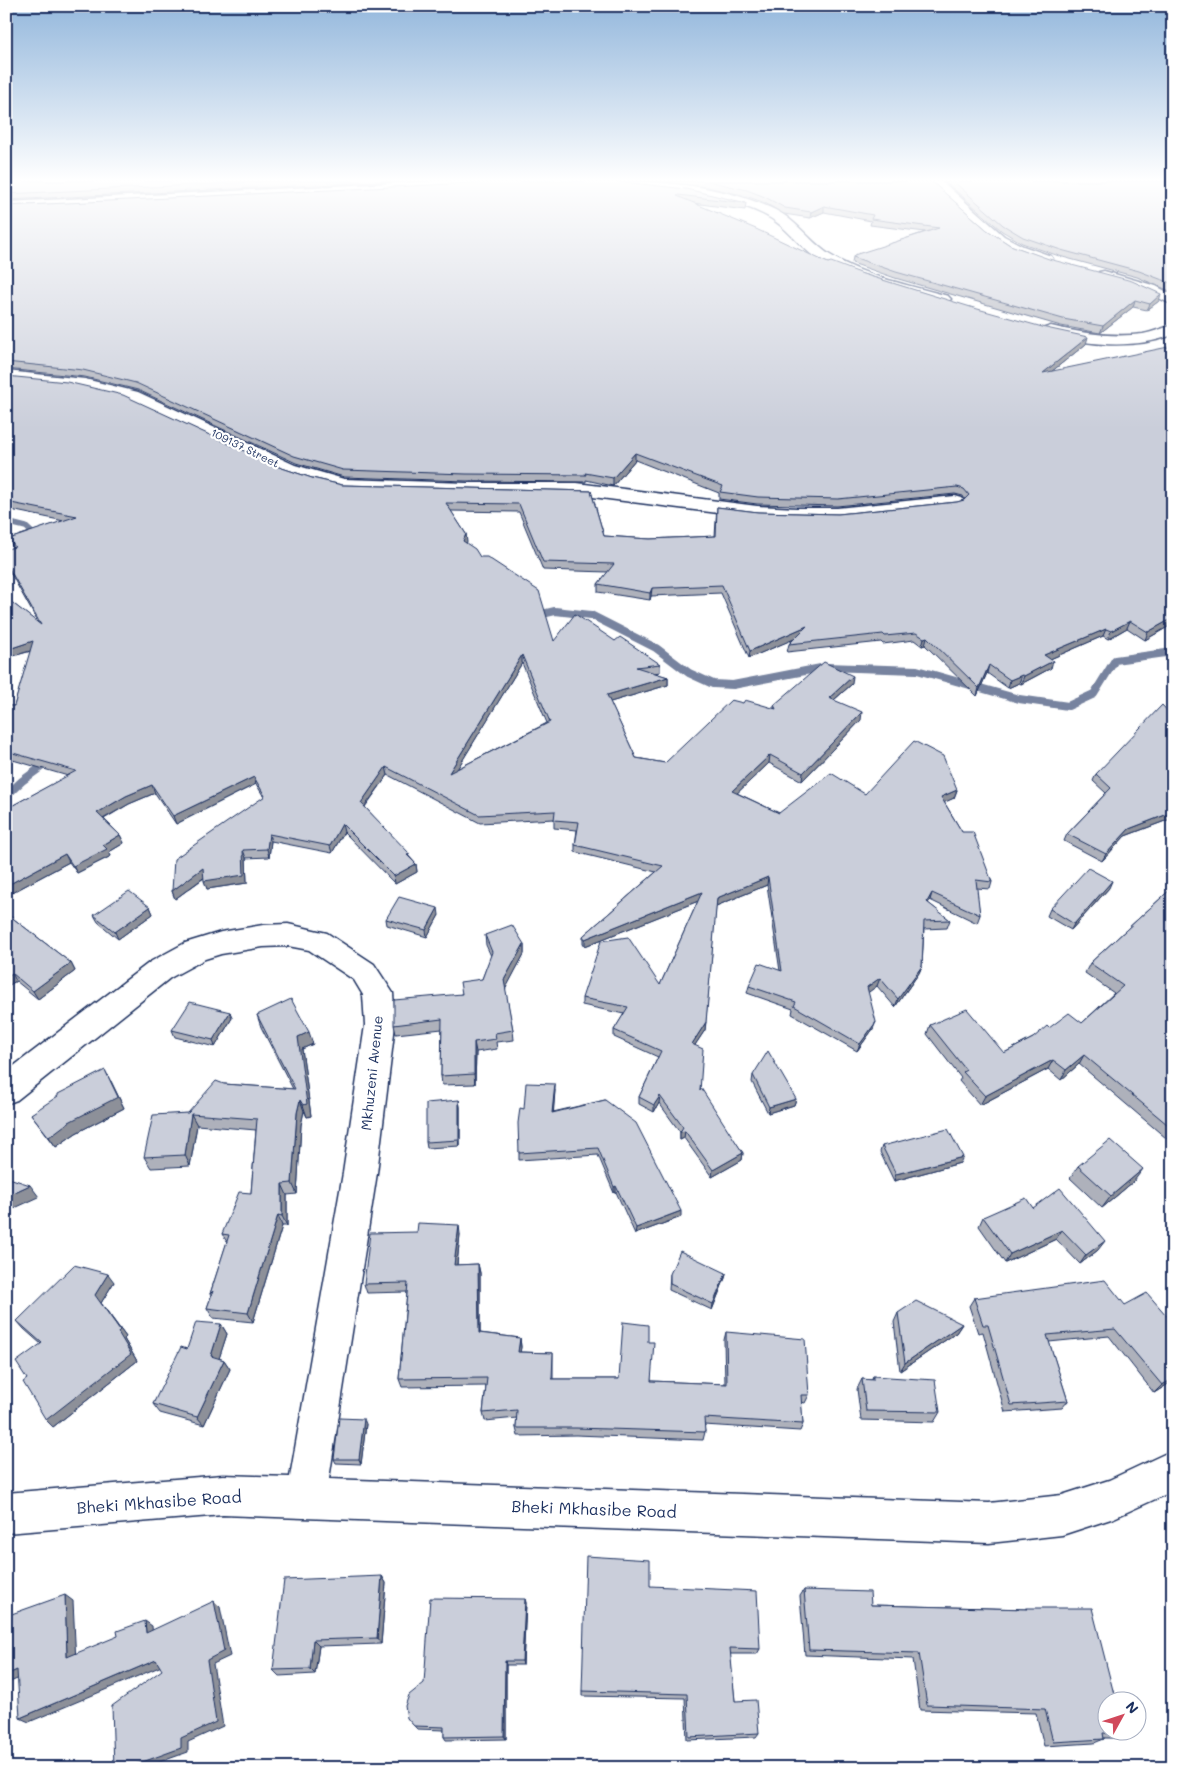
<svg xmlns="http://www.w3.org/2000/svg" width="1179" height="1774" viewBox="0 0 1179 1774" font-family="Mali,sans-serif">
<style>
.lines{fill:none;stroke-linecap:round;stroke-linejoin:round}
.stream-far1{stroke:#77839f;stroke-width:5.5}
.stream{stroke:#77839f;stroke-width:8}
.minor-casing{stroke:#1b2f5e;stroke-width:3}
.minor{fill:#fff;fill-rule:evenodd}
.wall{fill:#aeb1bb;stroke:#1b2f5e;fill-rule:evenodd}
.shaded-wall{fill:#8d9099;stroke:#1b2f5e}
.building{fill:#caceda;stroke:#1b2f5e;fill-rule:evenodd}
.labels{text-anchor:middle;stroke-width:4.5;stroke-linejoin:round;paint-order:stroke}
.far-street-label{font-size:11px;fill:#1b2f5e;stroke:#fff}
.street-label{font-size:14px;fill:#1b2f5e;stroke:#fff}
.near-street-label{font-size:16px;fill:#1b2f5e;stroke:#fff}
</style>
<rect width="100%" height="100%" fill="#fff"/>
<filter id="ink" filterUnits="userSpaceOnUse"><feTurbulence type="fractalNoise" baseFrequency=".02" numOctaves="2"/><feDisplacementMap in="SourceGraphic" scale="10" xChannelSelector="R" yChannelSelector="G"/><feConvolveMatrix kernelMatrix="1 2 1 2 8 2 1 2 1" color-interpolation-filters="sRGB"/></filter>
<g filter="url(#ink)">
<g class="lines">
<path class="stream-far1" d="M6 522 26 527 40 540"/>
<path class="stream" d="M534 616 555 611 591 615 656 648 689 673 713 684 733 685 826 667 917 670 1019 699 1068 706 1094 694 1115 660 1173 652
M6 796 22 781 48 762"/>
<defs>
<path id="minor" d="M436 181H518L512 185 6 210V202Z
M608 181C663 181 720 185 771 208 795 218 809 241 830 255 865 277 909 285 948 296L951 299 948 302H938C899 291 857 283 822 262 800 249 787 225 763 214 718 192 663 190 614 185Z
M925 181H940L945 184 1004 236 1023 246 1051 256 1053 259 1051 262H1041L1013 252 994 241 952 202Z
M1104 271 1156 286 1173 295V305L1146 292 1099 278 1097 275 1099 272Z
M1173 325V335C1131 350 1088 345 1045 334L1043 331 1045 328 1051 326C1081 333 1112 338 1143 334 1153 332 1163 328 1173 325Z
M6 371 85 379 138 392 295 465 344 479 467 483H577L757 506 797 508H837L955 496 962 498 965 502 962 506 955 508 837 520H797L757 518 577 495H467L344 491 314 484 281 473 126 400 70 387 6 381Z
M288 924 327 933 374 964 393 993 395 1025 377 1173 329 1479 989 1503 1062 1495 1109 1480 1173 1450V1491L1114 1518 1062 1535 989 1543 223 1515 6 1533V1493L223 1475 290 1477 343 1173 365 1025 363 995 354 980 309 950 288 946 263 947 221 954 205 959 170 978 17 1100 6 1104V1072L150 962 185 943 221 932 263 925Z"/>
</defs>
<use href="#minor" class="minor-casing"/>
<use href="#minor" class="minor"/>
</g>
<path class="wall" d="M6 181H399L6 200Z
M614 181 746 203 745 210 693 203 828 263 1086 344 1052 371 1173 624 1145 640 1127 628 1108 639 1103 636 1050 659 1051 668 1021 684 1019 683 1008 688 987 673 977 696 925 645 922 646 914 640 883 644 881 642 787 652 789 644 793 639 749 658 721 593 651 596 650 600 598 592V584L608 572 543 570 519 512 451 511 466 534V543L480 557 554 641H615L660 664V672L654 673 668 677V685L610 702 636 758 665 763 743 703 774 709V705L852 684 834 700 861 720 802 781 769 763 737 793 779 813 865 794 957 790 954 798 944 802 992 882 990 889 976 888 980 915 977 923 930 900 928 903 950 920 947 928 924 929 922 966 919 973 895 1007 877 986 868 992 873 1029 857 1051 792 1014 793 1009 747 993 749 986 780 971 767 885 716 906 705 1030 695 1045 700 1091 743 1153 742 1160 712 1177 684 1138 680 1140V1132L659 1103 654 1112 639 1104V1097L658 1057 614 1037V1030L624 1014 582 1005V998L660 985 698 901 585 946 583 943V936L656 872 575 852V845L577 830 554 828V819L480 823 388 775 365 807 416 864 417 872 395 884 344 832 332 853 271 841 269 857 246 858 247 883 207 889 204 878 175 899 172 891 264 797 256 784 176 824 155 793 129 804 104 819 120 835 124 843 109 852 111 856 77 873 69 862 6 896V809L68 776 6 758V706H14L31 651 6 658V598L39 624 6 565V549L13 548 9 539 64 521 6 509V376L312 478 342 485 591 491 604 536 650 539 715 536 717 507 758 512 838 514 957 502 964 500H965L963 496 955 494 837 506 757 504 719 499V493L635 460 613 486 586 480V482L467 481 344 477 296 463 138 390 85 377 6 369V206ZM522 663 547 723 457 769Z
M655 181H931L987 230 1010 245 1159 301 1147 310 1133 307 1100 333 1061 326 895 278 852 263 853 257 925 232 870 225 871 221 824 212 810 218 784 214 765 203 746 196 707 187Z
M943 181H1173V289L1170 291 1137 277 1059 256 1022 243 1002 231 948 184Z
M1173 717V818L1125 836 1102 861 1064 841 1067 834 1106 793 1093 781 1096 774Z
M1173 887V1144L1079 1064 1061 1080 1048 1069 980 1105 959 1081 961 1078 927 1034 930 1025 1004 1053 1033 1038 1049 1028 1082 1023 1114 993 1085 973 1090 963Z
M1109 888 1071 930 1047 916 1050 909Z
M150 907 153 914 118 939 98 922 94 915Z
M6 913 71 963 75 971 38 999 16 981 6 987Z
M439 915 427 937 387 925 386 919Z
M485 935 524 944V954L505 989 513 1030 514 1040 496 1042 497 1049 476 1052 475 1084 442 1085 441 1076 442 1029 396 1034 394 1025 461 994 482 979 491 956 486 945Z
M230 1012 232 1018 215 1047 175 1037 172 1030Z
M257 1015 313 1044 302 1049 311 1116 307 1117 304 1111 301 1125 297 1194 287 1195V1226H282L253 1322 213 1318 207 1308 211 1297 210 1294 227 1242 222 1234 251 1193 256 1130 197 1125 190 1166 151 1168 144 1157 188 1113 224 1084 293 1089 261 1027Z
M753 1075 796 1099 794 1105 768 1113 752 1082Z
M111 1081 124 1108 76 1133 56 1147 31 1114Z
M555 1090 553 1112 605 1100 681 1217 635 1234 616 1192 614 1193 598 1155 519 1160V1153L524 1109Z
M459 1100 460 1107V1146L427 1148 426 1142Z
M882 1146 960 1163 894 1181 880 1152Z
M1078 1166 1134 1181 1102 1208 1070 1178Z
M1033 1208 1098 1250 1080 1264 1056 1239 1005 1263 979 1226 983 1217Z
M460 1234 457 1265 478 1264 480 1273V1333L520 1338 521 1347 520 1352 553 1353V1379H619L648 1342 651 1381 725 1384 724 1340 726 1332 809 1395 805 1403 801 1402 803 1424 800 1431 704 1425 705 1432 703 1440 576 1435 518 1436 516 1428 517 1418 485 1421 483 1413 486 1386 402 1387 399 1379 407 1292 367 1293 364 1284Z
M726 1273 725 1278 712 1310 669 1290 670 1274Z
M114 1282 101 1303 126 1337 124 1339 137 1361 53 1427 27 1379 41 1344 24 1329 17 1321Z
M974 1298 1125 1305 1173 1323V1381L1154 1393 1109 1336 1049 1342 1068 1401 1062 1408 1005 1412 983 1332 978 1333 969 1306Z
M898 1313 962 1324 956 1333 900 1371 894 1322Z
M221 1324 227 1334 219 1358 224 1360 230 1369 204 1425 160 1413 153 1404 187 1349Z
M873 1376 940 1412 934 1422 861 1420 857 1389 862 1379 871 1380Z
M366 1424 361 1464 336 1463 334 1459Z
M1173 1549V1577L1171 1575 1168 1552Z
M382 1576 386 1583 381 1644 319 1646 315 1674 279 1676 273 1670Z
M650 1586 760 1649 757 1654H730L735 1701 759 1733 756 1737 687 1740 685 1698 582 1696V1691Z
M804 1590 871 1605 1025 1609 1027 1608 1125 1734 1114 1738H1104V1739L1094 1743 1044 1746 1036 1713 920 1710 913 1659 805 1655 800 1596Z
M525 1599 526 1603 523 1665H506V1739L446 1740 444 1737V1730L417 1729 407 1718Z"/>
<path class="shaded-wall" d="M824 206V212L810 218 811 212Z
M1161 294 1159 301 1147 310 1150 304Z
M1135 300 1133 307 1100 333 1103 326Z
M1088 337 1086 344 1041 380 1043 373Z
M635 453V460L613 486V478Z
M466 534 467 542 464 548 463 541Z
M652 588 651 596 650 600V593Z
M1173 618V624L1145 640 1148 632Z
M1130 621 1127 628 1108 639 1111 631Z
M807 626 806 634 749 658 750 651Z
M1106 629 1103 636 1041 663 1044 655Z
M927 637 925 645 922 646 924 638Z
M33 641 37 649 6 658V650Z
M522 655V663L450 781 449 773Z
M1053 661 1051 668 1021 684 1024 676Z
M989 665 987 673 977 696 979 688Z
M1022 675 1019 683 1008 688 1010 680Z
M853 676 852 684 827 706 829 698Z
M668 677V685L607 703V695Z
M862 712 861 720 802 781 803 773Z
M770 755 769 763 731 799 732 791Z
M386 767 388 775 362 810 361 803Z
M254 777 256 784 176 824 173 816Z
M152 785 155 793 129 804 101 820 97 813 126 796Z
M957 790 954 798 939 805 941 797Z
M1173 812V818L1125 836 1102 861 1106 854 1129 829Z
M342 824 344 832 332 853 330 846Z
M269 834 271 841 269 857 267 849Z
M120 835 124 843 109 852 111 856 77 873 73 866 103 845Z
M243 850 246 858 247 883 207 889 204 881Z
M65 854 69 862 6 896V886Z
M416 864 417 872 395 884 394 876Z
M203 868 206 876 175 899 172 891Z
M768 877 767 885 716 906 717 898Z
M1112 881 1109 888 1071 930 1074 924Z
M702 892 701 900 585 946V939Z
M932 893 930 900 924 909 927 902Z
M150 907 153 914 118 939 115 932Z
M438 908 439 915 427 937 426 930Z
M524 944V954L505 990 504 980Z
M71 963 75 971 38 999 33 991Z
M922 966 919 973 895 1007 898 999Z
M12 973 16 981 6 987V977Z
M880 978 877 986 865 995 867 987Z
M230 1012 232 1018 215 1047 213 1040Z
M706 1022 705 1030 691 1051 692 1044Z
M876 1022 873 1029 857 1051 860 1044Z
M309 1032 313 1044 302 1049 311 1116 307 1117 303 1105 298 1037Z
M474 1042 476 1052 475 1084 474 1074Z
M1084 1055 1079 1064 1061 1080 1066 1070Z
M1053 1060 1048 1069 980 1105 985 1096Z
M105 1070 124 1108 76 1133 56 1147 49 1137Z
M555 1084V1090L553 1119 552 1113Z
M660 1096 659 1103 654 1112V1105Z
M796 1099 794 1105 768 1113 769 1107Z
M300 1100 304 1111 301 1125 297 1194 292 1183 297 1113Z
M459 1100 460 1107V1146L459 1140Z
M191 1114 197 1125 190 1166 185 1155Z
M685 1131 684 1138 680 1140V1132Z
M743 1153 742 1160 712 1177 713 1170Z
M963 1157 960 1163 894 1181 896 1174Z
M1143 1169 1134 1181 1102 1208 1111 1196Z
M282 1184 287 1195V1226L282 1216Z
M30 1185 39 1197 6 1212V1196Z
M616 1186V1192L614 1193V1187Z
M681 1211V1217L635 1234 636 1228Z
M278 1215 282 1226 253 1322 248 1313Z
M459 1225 460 1234 456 1274 454 1265Z
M1062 1230 1056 1239 1005 1263 1010 1254Z
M1105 1241 1098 1250 1080 1264 1086 1255Z
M478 1264 480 1273V1341L479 1333Z
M726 1273 725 1278 712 1310 713 1304Z
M108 1274 114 1282 101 1303 126 1337 124 1339 137 1361 53 1427 46 1420 95 1295Z
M221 1324 227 1334 217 1365 211 1356Z
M962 1324 956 1333 900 1371 905 1363Z
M520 1338 521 1347 519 1360 518 1352Z
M224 1360 230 1369 204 1425 197 1417Z
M1173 1379V1381L1154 1393 1162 1385Z
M364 1419 366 1424 361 1464 359 1459Z
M382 1576 386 1583 381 1644 377 1638Z
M65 1595 73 1601 76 1662 67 1657Z
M525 1599 526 1603 523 1665 522 1661Z
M214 1601 220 1607 230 1656 213 1664 223 1726 188 1742V1752L143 1768H126L207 1660Z
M145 1621 152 1626 153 1639 146 1633Z
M313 1640 319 1646 315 1674 310 1669Z
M156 1660 164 1665 29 1722 20 1718Z
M505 1661 506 1665V1739L504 1736Z
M17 1670 27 1675 10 1682 6 1680V1675Z"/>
<path class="building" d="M6 181H276L6 194Z
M512 181H614L686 189 738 201 746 203 678 195 677 196 756 229 828 263 831 262 863 274 974 308 1046 328 1088 337 1043 373 1173 346V618L1148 632 1130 621 1111 631 1106 629 1044 655 1053 661 1024 676 1022 675 1010 680 989 665 979 688 927 637 924 638 916 633 885 636 883 634 789 644 807 626 750 651 722 585 652 588 650 593 598 584 614 564 543 562 519 504 446 503 466 534 463 541 475 549 480 557H487L539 591 554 641 575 614 615 641 620 637 660 664 636 667 668 677 607 695 636 758 665 763 731 700 743 703 745 700 776 709 774 705 824 662 853 676 829 698 862 712 803 773 770 755 732 791 779 813 831 773 865 794 914 741 943 756 957 790 941 797 962 832H973L992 882 976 880 980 915 932 893 927 902 950 920 924 921 922 966 898 999 880 978 867 987 876 1022 860 1044 794 1006 796 1002 749 986 759 963 782 971 768 877 717 898 706 1022 692 1044 703 1049 700 1091 701 1088 743 1153 713 1170 685 1131 680 1132 683 1127 660 1096 654 1105 639 1097 661 1051 614 1030 628 1007 582 998 601 941 628 937 660 985 702 892 585 939 583 936 663 866 575 845 579 822 554 820 555 811 479 815 386 767 361 803 410 854 407 855 416 864 394 876 342 824 330 846 269 834 267 849 243 850 244 875 204 881 203 868 172 891 174 859 265 796 254 777 173 816 152 785 126 796 97 813 120 835 103 845 107 849 73 866 65 854 6 886V809L76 771 6 751V706H14L33 641 6 650V598L41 625 6 563V549L15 547 9 539 77 516 6 502V376L67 382 123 395 279 467 312 478 342 485 591 491 604 536 650 539 716 536 717 507 758 512 838 514 957 502 964 500 969 495 964 489 957 487 838 499 758 497 720 492 723 486 635 453 613 478 585 473 586 475 466 474 343 470 294 456 136 383 83 370 6 362V206ZM522 655 550 722 449 773Z
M708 181H931L987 230 1010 245 1049 259 1132 281 1161 294 1150 304 1135 300 1103 326 1063 319 896 272 853 257 854 255 939 228 871 219 873 215 824 206 811 212 785 208 765 197 747 190Z
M953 181H1173V284L1139 271 1061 250 1023 237 1003 225Z
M1162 705 1173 717V812L1129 829 1106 854 1067 834 1111 788 1096 774Z
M1088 868 1112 881 1074 924 1050 909Z
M1173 887V1129L1084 1055 1066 1070 1053 1060 985 1096 963 1072 966 1070 930 1025 967 1009 1004 1053 1033 1038 1047 1026 1049 1028 1069 1013 1082 1023 1123 986 1090 963Z
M129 891 150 907 115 932 94 915Z
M399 897 438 908 426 930 386 919Z
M6 913 71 963 33 991 12 973 6 977Z
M512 925 524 944 504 980 513 1030 495 1033 496 1039 474 1042V1074L441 1076 442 1019 394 1025V1000L462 994 460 982 482 979 492 952 485 935Z
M291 999 309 1032 298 1037 307 1104 303 1105 300 1100 297 1113 292 1183 282 1184V1216L278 1215 248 1313 207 1308 213 1291 210 1294 229 1235 222 1234 239 1192 251 1193 257 1119 191 1114 185 1155 144 1157 153 1115 188 1113 216 1081 224 1084 295 1089 257 1015Z
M190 1002 230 1012 213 1040 172 1030Z
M768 1051 796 1099 769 1107 753 1075Z
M105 1070 118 1097 69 1122 49 1137 31 1114 58 1096V1094Z
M526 1083 555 1084 552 1113 605 1100 636 1123 681 1211 636 1228 616 1186 614 1187 598 1148 519 1153 518 1123 520 1108 524 1109Z
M459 1100V1140L426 1142V1103Z
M948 1129 963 1157 896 1174 882 1146Z
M1110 1140 1143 1169 1111 1196 1078 1166Z
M6 1177 30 1185 6 1196Z
M1060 1188 1105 1241 1086 1255 1062 1230 1010 1254 983 1217 1026 1198 1033 1208Z
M418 1223 459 1225 454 1265 478 1264 479 1333 520 1338 518 1352 553 1353 552 1379H619L623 1322 648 1325V1342H654L651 1381 727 1384 726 1332 805 1339 809 1395H801L803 1424 704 1418 705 1432 576 1428H516L517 1410 483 1413 487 1378 399 1379 408 1283 364 1284 370 1233 417 1232Z
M680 1251 726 1273 713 1304 670 1284V1274Z
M74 1265 108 1274 95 1295 120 1330 118 1332 131 1354 46 1420 23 1382 27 1379 16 1362 42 1343 17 1321Z
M1105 1280 1125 1305 1147 1293 1173 1323V1379L1162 1385 1115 1329 1047 1335 1068 1401 1011 1405 988 1325H983L974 1298Z
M916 1301 962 1324 905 1363 898 1313Z
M196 1322 221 1324 211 1356 224 1360 197 1417 153 1404 181 1347 187 1349Z
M873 1376 935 1380 940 1412 866 1411 862 1379 873 1380Z
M339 1418 364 1419 359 1459H334Z
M586 1556 650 1560V1586L757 1591 760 1649 730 1648 735 1701 756 1700 759 1733 689 1737 687 1694 582 1691Z
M382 1576 377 1638 313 1640 310 1669 273 1670 284 1580Z
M804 1590 870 1592 871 1605 1028 1609 1027 1608H1092L1116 1702H1106V1732H1124L1125 1734 1103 1733 1104 1739 1053 1742 1045 1709 927 1705 919 1653 809 1650Z
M65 1595 67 1657 118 1636 117 1631 145 1621 146 1633 214 1601 224 1651 207 1660 216 1722 181 1738V1748L126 1768H114L112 1706 162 1670 156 1660 20 1718 17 1670 6 1675V1616Z
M430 1598 525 1599 522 1661H505L504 1736 444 1737V1727L414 1726 407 1718 405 1706 409 1695 424 1683Z
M345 1767V1768H326Z"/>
</g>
<linearGradient id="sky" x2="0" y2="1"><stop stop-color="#93b7dc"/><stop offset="0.42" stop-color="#fff"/><stop offset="1" stop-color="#fff" stop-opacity="0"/></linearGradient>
<rect width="1179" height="429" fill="url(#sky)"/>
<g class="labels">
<g class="far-street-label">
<text transform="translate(245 448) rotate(26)" y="4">109137 Street</text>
</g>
<g class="street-label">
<text transform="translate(372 1073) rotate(-84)" y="5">Mkhuzeni Avenue</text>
</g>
<g class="near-street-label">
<text transform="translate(159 1502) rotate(-4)" y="6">Bheki Mkhasibe Road</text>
<text transform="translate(594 1509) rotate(2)" y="6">Bheki Mkhasibe Road</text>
</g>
</g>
<rect width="1179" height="1774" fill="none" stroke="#fff" stroke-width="25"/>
<rect x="12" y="12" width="1154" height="1749" fill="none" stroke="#1b2f5e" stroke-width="2" filter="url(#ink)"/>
<g transform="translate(1122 1716) rotate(50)"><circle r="24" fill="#ffffff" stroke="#a4acbf"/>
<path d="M0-4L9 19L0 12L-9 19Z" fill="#d1495b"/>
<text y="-8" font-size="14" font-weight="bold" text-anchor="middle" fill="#1b2f5e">N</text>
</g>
</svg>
